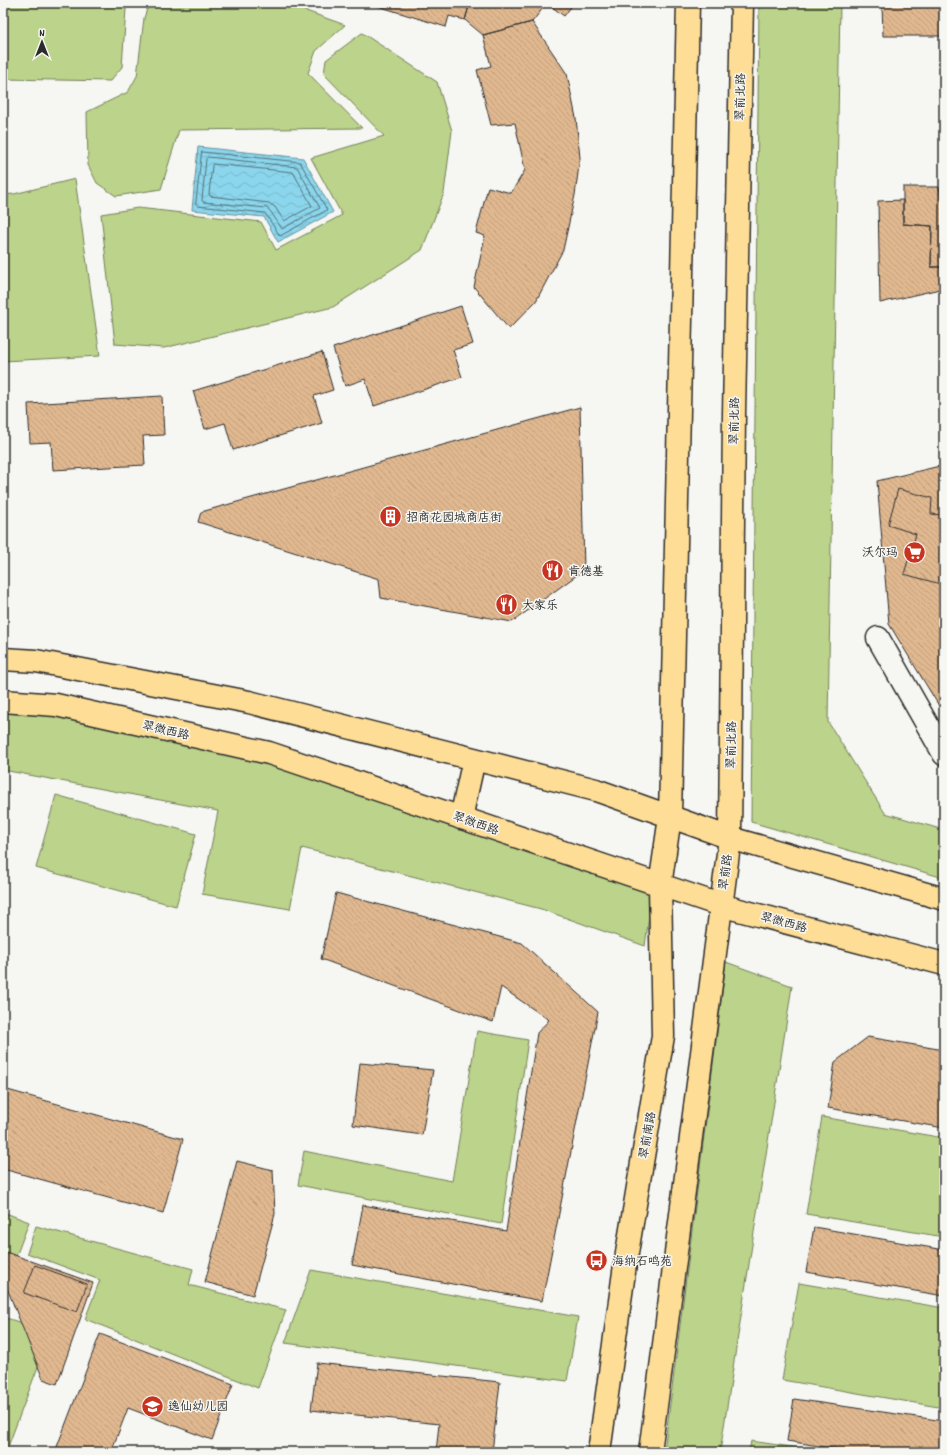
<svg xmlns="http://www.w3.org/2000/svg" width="947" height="1455" viewBox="0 0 947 1455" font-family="Dekko,'LXGW WenKai TC',sans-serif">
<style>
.grass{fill:#bbd38a;stroke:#737f5a}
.water{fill:url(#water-waves);stroke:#65929f}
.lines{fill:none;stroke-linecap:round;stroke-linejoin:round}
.shore{stroke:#516f78;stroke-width:1}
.building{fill:url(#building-back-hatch);stroke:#2b2b2b}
.minor-casing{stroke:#2b2b2b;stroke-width:25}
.major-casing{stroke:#2b2b2b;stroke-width:25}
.minor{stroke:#f6f6f2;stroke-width:22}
.major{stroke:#fedd96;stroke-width:22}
.labels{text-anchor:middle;stroke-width:3;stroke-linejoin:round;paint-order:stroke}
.street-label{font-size:12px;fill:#2b2b2b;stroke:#f6f6f2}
.poi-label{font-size:12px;fill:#2b2b2b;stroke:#f6f6f2;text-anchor:start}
</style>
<defs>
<pattern id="water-waves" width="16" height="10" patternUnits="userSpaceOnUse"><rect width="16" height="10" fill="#8bd6ec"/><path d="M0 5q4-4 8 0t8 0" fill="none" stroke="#78b8cb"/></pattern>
<pattern id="building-back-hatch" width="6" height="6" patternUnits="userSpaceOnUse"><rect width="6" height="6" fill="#e0b890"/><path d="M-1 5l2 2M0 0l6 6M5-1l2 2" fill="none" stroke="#c09e7c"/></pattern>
</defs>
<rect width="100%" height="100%" fill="#f6f6f2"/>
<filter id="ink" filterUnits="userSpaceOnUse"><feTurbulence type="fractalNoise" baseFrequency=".025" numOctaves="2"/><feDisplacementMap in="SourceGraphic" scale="8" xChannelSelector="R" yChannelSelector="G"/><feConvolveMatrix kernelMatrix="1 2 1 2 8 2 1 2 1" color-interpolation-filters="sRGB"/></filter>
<g filter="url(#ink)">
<path class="grass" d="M3 3H129L126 9 122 67 110 81 3 79Z
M149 3H284L345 25 316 51 308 73 362 128 179 130 161 189 116 196 97 183 88 165 87 112 128 92 137 76 144 18Z
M759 3H840L828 722 885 813 944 830V878L751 822Z
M362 33 437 82 452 131 444 193 422 250 333 307 164 348 115 344 101 214 138 208 261 222 276 250 342 215 311 158 384 136 324 74 326 60Z
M75 179 100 356 3 361V195L14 194Z
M3 710 52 713 266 763 652 893 645 946 541 909 302 848 290 909 202 894 218 811 3 770Z
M56 795 196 834 176 906 36 868Z
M726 962 792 986 720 1452H664Z
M477 1031 528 1040 501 1224 298 1185 304 1151 452 1181Z
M822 1117 944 1138V1237L806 1214Z
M3 1212 29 1222 3 1291Z
M36 1226 193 1269 189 1285 286 1310 258 1388 85 1319 100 1280 27 1253Z
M311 1270 578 1317 567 1381 285 1343Z
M799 1283 944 1308V1408L782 1380Z
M3 1317 51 1332 6 1452H3Z
M751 1441 825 1452H749Z"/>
<path class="water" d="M198 147 303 158 333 212 278 242 264 217 192 210Z"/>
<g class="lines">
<path class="shore" d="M202 152 300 162 327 210 280 236 265 213 198 206 196 204Z
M208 157 297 167 320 208 282 229 271 212 267 208 203 202 202 200 206 159Z
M213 164 293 172 312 206 284 221 275 207 269 203 210 196 209 194 212 166Z"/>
</g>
<path class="building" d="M368 3H470L465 20 449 16 446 27Z
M470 3H574L564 16 547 3 532 22 483 35 465 20Z
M882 3H944V36H883Z
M532 22 567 74 576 118 580 158 575 195 563 250 536 301 509 329 474 287 485 236 476 233 488 187 511 193 525 170 515 123 491 125 477 70 491 66 483 35Z
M903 187H939L942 202H944V267H931L932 226 903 224Z
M903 200V224L932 226 931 267H944V288L880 303 878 201Z
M461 306 473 344 453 350 462 377 374 406 365 379 345 386 333 348Z
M322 352 333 390 314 396 322 423 233 450 225 423 205 429 193 391Z
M162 396 164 435 143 436 145 465 53 470 51 442 30 443 28 404Z
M580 407 584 570 512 622 381 598 379 579 198 522 201 512Z
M944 465V714L889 624 877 481Z
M898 489 932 498 931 514 944 515V585L904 574 916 534 888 525Z
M336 893 522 943 598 1012 542 1301 352 1265 363 1205 506 1231 537 1033 549 1020 501 987 493 1022 321 959Z
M868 1037 944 1050V1128L828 1108 835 1062Z
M360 1063 433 1070 422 1135 353 1125Z
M4 1089 183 1139 163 1213 3 1169V1093Z
M237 1161 273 1170 275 1214 253 1295 205 1282Z
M814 1227 944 1250V1296L806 1272Z
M3 1251 93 1283 57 1384 43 1379 3 1278Z
M35 1265 87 1284 77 1312 24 1293Z
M100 1334 233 1384 212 1440 128 1408 111 1452H55Z
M317 1363 500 1382 492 1452H436L439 1424 311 1410Z
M794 1399 944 1421V1452H858L787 1441Z"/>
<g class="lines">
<defs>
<path id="minor" d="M878 638 944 754"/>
<path id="major" d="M3 659 36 661 249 702 596 790 730 838 944 899
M3 701 56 705 269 753 720 905 944 964
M461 818 474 759
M599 1452 625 1265 663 1036 660 886 670 817 688 3
M650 1452 730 838 734 414 742 3"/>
</defs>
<use href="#minor" class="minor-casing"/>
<use href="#major" class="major-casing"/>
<use href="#minor" class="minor"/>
<use href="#major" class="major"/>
</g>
</g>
<defs>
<symbol id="building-disc" viewBox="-11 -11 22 22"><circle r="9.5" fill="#c8321e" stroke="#f6f6f2"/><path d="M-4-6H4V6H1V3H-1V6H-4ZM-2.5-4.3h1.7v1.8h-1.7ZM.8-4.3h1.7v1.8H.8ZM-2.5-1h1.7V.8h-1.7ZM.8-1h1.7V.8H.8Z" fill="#fff"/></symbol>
<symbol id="supermarket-disc" viewBox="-11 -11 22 22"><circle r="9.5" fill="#c8321e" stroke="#f6f6f2"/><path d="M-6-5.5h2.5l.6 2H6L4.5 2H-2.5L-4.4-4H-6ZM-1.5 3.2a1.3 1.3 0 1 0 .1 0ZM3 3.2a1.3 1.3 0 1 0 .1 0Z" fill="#fff"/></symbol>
<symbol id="restaurant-disc" viewBox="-11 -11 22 22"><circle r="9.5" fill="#c8321e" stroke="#f6f6f2"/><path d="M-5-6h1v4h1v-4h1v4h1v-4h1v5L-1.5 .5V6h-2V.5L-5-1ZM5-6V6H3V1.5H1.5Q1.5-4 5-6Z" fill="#fff"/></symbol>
<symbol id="bus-disc" viewBox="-11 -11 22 22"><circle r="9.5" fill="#c8321e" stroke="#f6f6f2"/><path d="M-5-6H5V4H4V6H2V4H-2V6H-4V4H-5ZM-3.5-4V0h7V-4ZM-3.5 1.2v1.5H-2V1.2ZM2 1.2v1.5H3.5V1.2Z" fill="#fff"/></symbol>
<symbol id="school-disc" viewBox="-11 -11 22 22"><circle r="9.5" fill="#c8321e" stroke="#f6f6f2"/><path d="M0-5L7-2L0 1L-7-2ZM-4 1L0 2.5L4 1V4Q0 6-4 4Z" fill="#fff"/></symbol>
</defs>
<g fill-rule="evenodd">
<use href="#building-disc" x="378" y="504" width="25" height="25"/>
<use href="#supermarket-disc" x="902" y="540" width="25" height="25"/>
<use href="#restaurant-disc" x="540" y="558" width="25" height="25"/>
<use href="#restaurant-disc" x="494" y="592" width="25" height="25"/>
<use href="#bus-disc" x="584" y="1248" width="25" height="25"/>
<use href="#school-disc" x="140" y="1394" width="25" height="25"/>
</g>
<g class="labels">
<g class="street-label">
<text transform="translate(740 97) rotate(-89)" y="4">翠前北路</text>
<text transform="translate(734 421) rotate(-89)" y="4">翠前北路</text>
<text transform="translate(166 730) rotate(13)" y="4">翠微西路</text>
<text transform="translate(731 745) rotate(-89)" y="4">翠前北路</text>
<text transform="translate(476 823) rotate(19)" y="4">翠微西路</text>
<text transform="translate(725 872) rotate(-82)" y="4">翠前路</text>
<text transform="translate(784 922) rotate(15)" y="4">翠微西路</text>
<text transform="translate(647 1135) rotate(-80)" y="4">翠前南路</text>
</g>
<g class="poi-label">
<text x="406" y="521">招商花园城商店街</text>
<text x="898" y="556" text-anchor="end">沃尔玛</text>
<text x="568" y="575">肯德基</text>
<text x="522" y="609">大家乐</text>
<text x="612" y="1265">海纳石鸣苑</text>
<text x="168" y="1410">逸仙幼儿园</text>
</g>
</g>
<rect width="947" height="1455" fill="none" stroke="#f6f6f2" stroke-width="16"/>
<rect x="8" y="8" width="931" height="1439" fill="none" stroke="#2b2b2b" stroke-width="1.5" filter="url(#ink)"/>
<g transform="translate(42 42)" stroke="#f6f6f2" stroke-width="3" paint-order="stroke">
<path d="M0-3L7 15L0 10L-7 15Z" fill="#2b2b2b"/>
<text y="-6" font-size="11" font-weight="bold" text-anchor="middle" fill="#2b2b2b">N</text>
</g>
</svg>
